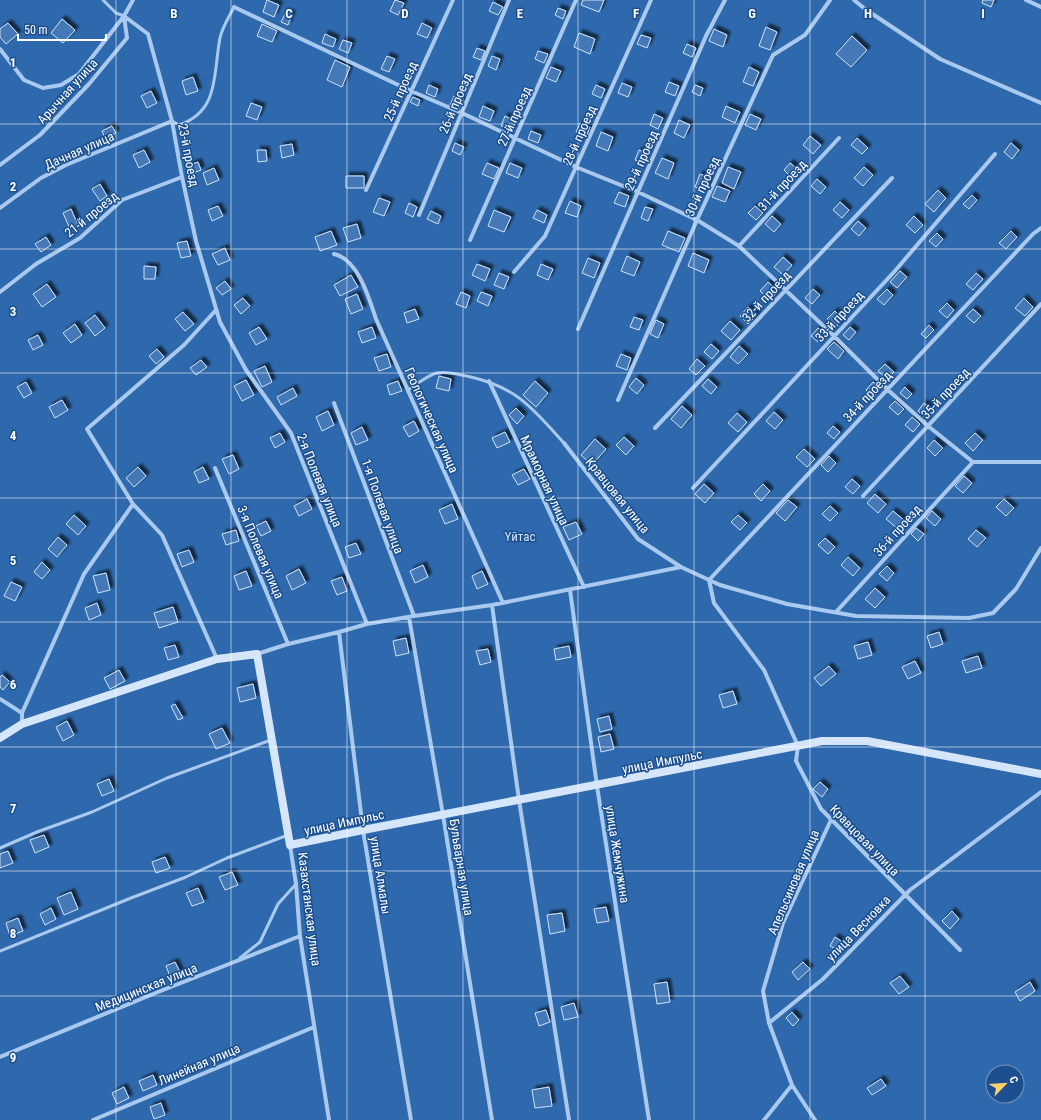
<svg xmlns="http://www.w3.org/2000/svg" width="1041" height="1120" viewBox="0 0 1041 1120" font-family="'Roboto Condensed',sans-serif">
<style>
.green{fill:#2e69ad;fill-rule:evenodd}
.building{fill:#4478b7;stroke:#cfe3fa;filter:url(#shadow)}
.lines{fill:none;stroke-linecap:round;stroke-linejoin:round}
.lane{stroke:#a9c9ee;stroke-width:3}
.street{stroke:#a9c9ee;stroke-width:4}
.secondary{stroke:#d6e6fa;stroke-width:8}
.grid{fill:none;stroke:#fff;stroke-width:1;stroke-opacity:0.55}
.labels{text-anchor:middle;stroke-width:3;stroke-linejoin:round;paint-order:stroke}
.street-label{font-size:13px;fill:#fff;stroke:#1b4f8f}
.park-label{font-size:13px;fill:#cfe3fa;stroke:#1b4f8f}
.grid-label{font-size:13px;text-anchor:middle;font-weight:bold;fill:#fff;stroke:#1b4f8f;stroke-width:3;stroke-linejoin:round;paint-order:stroke}
</style>
<defs>
<filter id="shadow"><feDropShadow dx="3.5" dy="-3.5" stdDeviation="1" flood-color="#0009"/></filter>
</defs>
<rect width="100%" height="100%" fill="#1b4f8f"/>
<path class="green" d="M0 0H1041V1120H0ZM993 1072H1017V1096H993Z"/>
<path class="building" d="M267 0 279 5 274 17 263 12Z
M395 0 404 3 398 15 390 11Z
M583 0H604L599 12 581 5Z
M983 0H994L991 7 982 3Z
M493 2 503 7 498 15 489 11Z
M558 8 566 11 563 19 555 15Z
M286 12 292 14 288 25 281 22Z
M62 19 75 30 63 43 51 33Z
M8 23 18 34 6 44 0 37V29Z
M422 23 432 28 427 38 417 34Z
M262 24 277 31 272 42 257 36Z
M766 27 777 32 770 50 759 46Z
M714 29 727 35 723 47 709 41Z
M579 33 595 39 590 54 574 47Z
M325 34 336 39 333 47 322 43Z
M641 35 651 38 647 48 637 44Z
M852 36 867 50 851 67 836 54Z
M343 40 352 43 348 53 339 49Z
M687 44 696 48 692 57 683 53Z
M477 48 485 51 481 60 473 57Z
M538 51 548 54 544 63 535 59Z
M387 56 395 59 389 72 381 69Z
M492 56 500 59 496 70 488 66Z
M335 60 350 67 342 87 327 80Z
M551 67 561 71 556 82 546 78Z
M749 67 759 72 753 86 743 82Z
M193 77 198 91 186 95 182 81Z
M669 82 679 86 675 96 665 92Z
M622 83 632 87 628 97 618 93Z
M429 85 438 89 435 97 426 93Z
M596 85 605 89 601 98 592 94Z
M695 85 703 88 700 96 692 92Z
M151 91 157 103 147 108 141 96Z
M454 96 462 100 459 109 450 105Z
M413 97 420 100 418 106 410 102Z
M251 103 262 107 257 120 246 116Z
M483 106 494 111 490 121 479 117Z
M726 106 740 112 735 123 722 117Z
M654 114 663 118 658 129 650 125Z
M750 114 761 119 756 130 745 125Z
M505 116 516 121 512 130 501 126Z
M679 120 690 125 684 138 674 133Z
M580 123 590 127 586 137 576 132Z
M112 126 116 133 105 138 102 131Z
M531 131 541 135 538 143 528 139Z
M601 132 613 137 608 151 596 146Z
M810 136 821 145 813 154 803 145Z
M857 138 868 148 862 154 851 145Z
M455 143 464 147 460 155 452 151Z
M1011 143 1019 150 1012 159 1004 152Z
M292 144 294 155 282 158 280 146Z
M144 150 150 162 139 168 133 155Z
M257 150H266L267 161 258 162Z
M639 150 647 153 643 163 635 160Z
M662 158 674 163 668 179 655 173Z
M198 162 201 170 190 174 187 166Z
M487 163 499 168 494 179 482 174Z
M510 163 522 168 518 178 506 173Z
M790 163 800 171 793 179 784 170Z
M728 167 741 172 734 189 722 183Z
M864 167 873 175 863 186 854 178Z
M214 168 219 180 207 185 203 173Z
M700 174 710 178 705 191 695 187Z
M346 176H364V188H346Z
M817 179 826 187 820 194 811 186Z
M100 184 107 196 100 201 92 189Z
M717 186 730 191 725 202 712 197Z
M938 190 946 198 934 212 925 204Z
M619 192 629 196 625 207 614 203Z
M972 195 977 200 969 209 963 204Z
M379 198 390 202 384 216 373 212Z
M570 201 581 206 577 217 565 213Z
M840 202 849 210 842 218 833 210Z
M409 203 417 207 413 217 405 213Z
M218 206 223 216 212 221 208 210Z
M755 206 763 213 756 220 748 213Z
M645 207 653 209 648 221 641 218Z
M71 209 78 225 70 229 63 213Z
M494 210 511 217 504 232 488 226Z
M537 210 547 215 544 223 533 218Z
M431 211 441 216 438 224 427 219Z
M772 216 781 224 774 232 765 224Z
M914 216 923 225 915 233 906 225Z
M858 221 866 228 859 236 851 229Z
M357 224 361 238 348 242 343 228Z
M331 231 337 245 320 251 315 237Z
M668 231 685 238 679 252 662 245Z
M1011 231 1017 237 1006 249 999 243Z
M937 233 943 239 936 247 929 241Z
M46 237 51 245 41 252 35 244Z
M187 241 191 256 181 258 177 243Z
M225 248 230 260 218 265 212 254Z
M693 253 709 260 704 273 688 266Z
M627 256 640 262 634 276 621 271Z
M783 257 792 265 783 275 774 267Z
M588 258 600 263 594 278 582 273Z
M477 264 490 269 485 281 472 275Z
M541 264 553 269 548 280 537 275Z
M144 266 156 267 155 279H144Z
M900 271 907 277 897 288 890 282Z
M499 273 509 277 504 289 494 285Z
M976 273 983 279 973 290 966 284Z
M351 275 358 287 340 296 334 285Z
M225 281 231 289 222 295 216 288Z
M768 282 778 291 770 300 760 291Z
M47 284 56 297 42 307 33 294Z
M813 289 820 295 812 304 805 298Z
M887 289 893 295 884 305 877 299Z
M461 292 470 296 466 308 456 304Z
M481 292 492 296 488 306 477 301Z
M357 294 363 309 351 314 345 299Z
M243 298 250 306 241 314 234 305Z
M1024 298 1033 307 1025 316 1015 308Z
M947 303 954 310 947 318 939 311Z
M748 307 757 315 748 324 740 316Z
M415 309 419 319 407 323 404 313Z
M973 309 981 316 974 323 966 316Z
M835 311 843 319 836 327 827 319Z
M183 312 194 324 185 331 175 319Z
M95 315 105 328 95 336 85 323Z
M634 317 643 320 639 330 630 327Z
M656 320 664 324 658 338 650 334Z
M730 321 740 330 731 340 721 331Z
M75 324 82 335 71 343 63 333Z
M929 325 934 330 926 338 921 334Z
M259 327 267 339 256 345 249 333Z
M372 327 376 338 362 343 358 332Z
M850 327 856 332 849 340 843 335Z
M818 328 826 334 818 342 811 336Z
M38 335 43 345 33 350 28 340Z
M834 342 844 351 838 359 827 349Z
M711 344 719 351 712 359 704 352Z
M739 346 748 354 738 364 730 357Z
M157 349 164 357 156 364 149 356Z
M387 354 391 367 379 371 374 358Z
M621 354 631 358 627 370 616 366Z
M697 359 705 366 696 375 689 369Z
M201 360 207 367 196 375 190 368Z
M885 364 894 372 887 379 878 371Z
M265 366 272 382 262 387 254 371Z
M439 376 451 379 449 391 436 388Z
M636 378 644 385 637 394 629 387Z
M708 379 717 387 711 394 702 386Z
M246 380 254 395 242 401 234 386Z
M398 381 402 391 390 395 387 385Z
M535 381 548 393 536 407 523 395Z
M26 382 32 393 24 398 17 387Z
M873 382 881 388 873 397 866 390Z
M905 387 912 394 907 399 900 393Z
M293 388 297 396 281 405 277 397Z
M62 400 68 410 55 418 49 407Z
M895 401 904 409 898 415 889 407Z
M924 403 932 410 925 417 918 411Z
M682 406 692 415 681 428 671 419Z
M516 408 524 416 517 424 509 415Z
M328 411 334 425 322 431 316 417Z
M774 412 783 420 775 429 766 421Z
M737 413 747 422 738 432 728 423Z
M912 417 920 424 913 432 905 425Z
M414 421 419 431 409 437 403 427Z
M833 426 840 432 834 439 827 433Z
M362 427 368 440 356 445 351 433Z
M505 432 510 442 497 448 492 438Z
M280 433 285 442 275 448 270 438Z
M975 433 983 440 973 451 965 443Z
M624 437 634 446 626 455 616 445Z
M595 439 606 449 592 465 581 455Z
M934 440 943 448 935 456 927 448Z
M804 449 815 459 807 467 796 457Z
M233 455 239 469 229 474 222 459Z
M829 456 836 463 828 472 821 465Z
M138 467 146 476 134 487 126 478Z
M203 467 209 479 199 483 194 472Z
M524 469 530 479 518 485 512 475Z
M964 476 972 483 963 493 955 486Z
M852 479 860 486 853 494 845 487Z
M704 484 714 493 705 503 695 494Z
M763 484 770 491 761 501 754 494Z
M875 494 886 504 878 513 867 503Z
M307 499 312 509 299 516 294 506Z
M1004 499 1014 508 1006 516 996 507Z
M788 500 797 507 785 521 776 513Z
M452 504 458 519 445 524 439 510Z
M830 506 838 513 830 521 822 514Z
M893 511 904 520 897 528 886 519Z
M932 511 941 519 935 526 926 518Z
M74 515 86 526 78 535 66 524Z
M738 515 747 523 740 530 731 522Z
M266 521 271 531 261 536 256 526Z
M576 522 582 534 569 540 563 527Z
M916 528 924 534 918 541 911 534Z
M236 530 239 541 226 545 222 534Z
M976 530 986 538 977 547 968 539Z
M58 537 67 545 57 557 48 549Z
M825 538 835 547 828 554 818 545Z
M356 543 361 554 349 558 345 547Z
M189 550 194 562 182 567 177 554Z
M848 557 860 568 853 576 841 565Z
M42 562 50 570 42 579 34 572Z
M423 565 428 577 415 583 410 571Z
M887 566 894 573 887 581 879 574Z
M299 569 306 583 292 590 286 576Z
M246 571 252 586 239 590 234 576Z
M482 571 488 584 477 589 472 576Z
M106 573 110 590 98 593 93 576Z
M342 577 347 591 337 595 331 581Z
M11 582 22 587 15 601 4 596Z
M875 588 885 597 875 608 865 599Z
M97 603 101 615 89 620 85 608Z
M173 607 178 622 159 628 154 613Z
M939 632 943 644 931 648 927 636Z
M406 638 409 653 396 656 393 641Z
M868 642 872 655 858 659 854 646Z
M175 645 179 657 168 660 164 648Z
M569 646 571 657 556 660 554 649Z
M488 649 491 662 480 665 476 651Z
M978 656 982 668 966 673 962 661Z
M915 661 921 673 908 679 902 667Z
M829 666 836 674 821 686 814 678Z
M119 670 125 681 110 689 104 678Z
M2 675 10 682 3 690 0 687V677Z
M253 684 256 698 240 702 237 688Z
M733 691 737 704 723 708 719 695Z
M175 704 183 718 178 720 171 706Z
M609 716 612 729 600 732 597 719Z
M67 721 74 735 63 741 56 727Z
M222 728 230 743 216 749 209 734Z
M610 734 614 749 601 752 598 737Z
M109 779 114 791 102 796 97 784Z
M820 782 828 789 822 797 813 789Z
M44 835 49 847 35 853 30 840Z
M8 851 13 863 0 868V854Z
M165 857 170 868 156 873 152 862Z
M232 872 238 885 225 890 219 877Z
M198 888 204 902 192 906 186 893Z
M71 892 78 909 64 915 57 898Z
M606 907 609 921 597 923 594 909Z
M51 908 56 919 45 925 40 914Z
M952 911 959 919 950 929 942 921Z
M562 913 565 931 550 934 547 915Z
M18 918 23 931 10 936 6 923Z
M835 937 841 941 836 949 830 946Z
M175 962 181 974 171 979 166 966Z
M803 962 810 969 798 980 792 972Z
M900 976 909 987 899 994 890 983Z
M667 982 670 1002 657 1004 654 984Z
M1030 982 1035 991 1020 1001 1015 992Z
M574 1003 578 1017 564 1020 561 1007Z
M546 1010 550 1022 539 1026 535 1013Z
M792 1012 799 1020 793 1026 786 1018Z
M153 1075 157 1085 143 1091 139 1081Z
M881 1079 886 1086 872 1095 867 1088Z
M124 1087 129 1098 117 1104 112 1093Z
M549 1087 552 1106 535 1108 532 1090Z
M161 1103 165 1115 154 1119 150 1107Z"/>
<g class="lines">
<path class="lane" d="M103 0 116 13 124 16
M172 121 179 125C220 111 213 73 220 38 222 28 229 17 234 7
M408 390C415 385 430 374 437 373 448 371 460 375 471 377 518 388 533 409 564 443
M0 848 37 832 92 812 167 778 271 740
M0 951 131 898 186 877 227 858 288 835
M240 958 260 942 278 904 296 884"/>
<path class="street" d="M854 0 865 9 940 59 1041 103
M1026 0 1041 7
M234 7 411 91 462 113 576 167 638 192 697 220 739 246 834 336 887 389 928 426 973 462H1041
M124 16 148 34 172 121 182 177 196 241 220 322 246 370 291 433 367 624
M0 49 24 80 43 88 61 85 79 74 124 16 133 0
M0 165 40 135 89 84 127 38 124 16
M366 190 453 0
M0 208 41 178 66 165 172 121
M419 215 509 0
M470 240 576 0
M739 246 839 138
M334 254C358 259 369 298 376 319L503 603
M514 272 545 236 651 0
M0 292 36 264 80 238 122 200 182 177
M216 310 184 345 87 429 133 504 162 535 217 659
M578 329 706 36 725 0
M489 381 584 587
M618 400 697 220 773 55 805 35 830 0
M334 403 414 616
M655 428 892 178
M564 443 638 539 681 567
M215 468 288 644
M693 488 894 272 995 154
M863 496 1041 304
M570 590 597 786 649 1120
M492 605 519 800 569 1120
M836 612 973 462
M409 617 443 815 492 1120
M339 632 363 830 411 1120
M257 654 288 644 339 632 367 624 414 616 492 605 681 567 720 585 787 604 856 616 969 618 993 613 1016 589 1041 548
M0 699 22 713
M22 724V713L84 574 133 504
M290 845 296 884 300 936 329 1120
M960 950 821 809 796 761 798 746 764 670 714 603 709 580 1033 234 1041 228
M769 1023 823 979 910 890 1041 792
M0 1057 158 992 300 936
M93 1120 314 1027
M764 1120 792 1085
M815 1120 792 1085 769 1023 763 991 783 923 831 820"/>
<path class="secondary" d="M0 738 22 724 217 659 257 654 290 845 363 830 822 741H867L1041 774"/>
</g>
<path class="grid" d="M116 0V1120M231 0V1120M347 0V1120M463 0V1120M578 0V1120M694 0V1120M810 0V1120M925 0V1120M0 124H1041M0 249H1041M0 373H1041M0 498H1041M0 622H1041M0 747H1041M0 871H1041M0 996H1041"/>
<g class="labels">
<g class="street-label">
<text transform="translate(67 91) rotate(-48)" y="5">Арычная улица</text>
<text transform="translate(400 91) rotate(-66)" y="5">25-й проезд</text>
<text transform="translate(455 103) rotate(-67)" y="5">26-й проезд</text>
<text transform="translate(514 116) rotate(-66)" y="5">27-й проезд</text>
<text transform="translate(579 135) rotate(-66)" y="5">28-й проезд</text>
<text transform="translate(79 150) rotate(-24)" y="5">Дачная улица</text>
<text transform="translate(189 155) rotate(79)" y="5">23-й проезд</text>
<text transform="translate(641 160) rotate(-66)" y="5">29-й проезд</text>
<text transform="translate(782 185) rotate(-47)" y="5">31-й проезд</text>
<text transform="translate(702 186) rotate(-65)" y="5">30-й проезд</text>
<text transform="translate(91 214) rotate(-39)" y="5">21-й проезд</text>
<text transform="translate(766 296) rotate(-47)" y="5">32-й проезд</text>
<text transform="translate(839 316) rotate(-47)" y="5">33-й проезд</text>
<text transform="translate(945 393) rotate(-47)" y="5">35-й проезд</text>
<text transform="translate(867 396) rotate(-47)" y="5">34-й проезд</text>
<text transform="translate(432 420) rotate(66)" y="5">Геологическая улица</text>
<text transform="translate(320 480) rotate(68)" y="5">2-я Полевая улица</text>
<text transform="translate(545 480) rotate(65)" y="5">Мраморная улица</text>
<text transform="translate(618 495) rotate(51)" y="5">Кравцовая улица</text>
<text transform="translate(383 506) rotate(70)" y="5">1-я Полевая улица</text>
<text transform="translate(897 530) rotate(-48)" y="5">36-й проезд</text>
<text transform="translate(261 552) rotate(67)" y="5">3-я Полевая улица</text>
<text transform="translate(662 761) rotate(-11)" y="5">улица Импульс</text>
<text transform="translate(344 822) rotate(-12)" y="5">улица Импульс</text>
<text transform="translate(865 840) rotate(46)" y="5">Кравцовая улица</text>
<text transform="translate(618 854) rotate(81)" y="5">улица Жемчужина</text>
<text transform="translate(462 867) rotate(81)" y="5">Бульварная улица</text>
<text transform="translate(381 875) rotate(81)" y="5">улица Алмалы</text>
<text transform="translate(793 882) rotate(-67)" y="5">Апельсиновая улица</text>
<text transform="translate(310 909) rotate(83)" y="5">Казахстанская улица</text>
<text transform="translate(858 928) rotate(-46)" y="5">улица Весновка</text>
<text transform="translate(146 987) rotate(-22)" y="5">Медицинская улица</text>
<text transform="translate(199 1064) rotate(-23)" y="5">Линейная улица</text>
</g>
<g class="park-label">
<text x="520" y="541">Үйтас</text>
</g>
</g>
<g class="grid-label">
<text x="174" y="18">B</text>
<text x="289" y="18">C</text>
<text x="405" y="18">D</text>
<text x="520" y="18">E</text>
<text x="636" y="18">F</text>
<text x="752" y="18">G</text>
<text x="868" y="18">H</text>
<text x="983" y="18">I</text>
<text x="13" y="67">1</text>
<text x="13" y="191">2</text>
<text x="13" y="316">3</text>
<text x="13" y="440">4</text>
<text x="13" y="565">5</text>
<text x="13" y="689">6</text>
<text x="13" y="813">7</text>
<text x="13" y="938">8</text>
<text x="13" y="1062">9</text>
</g>
<g transform="translate(1005 1084) rotate(65)"><circle r="19" fill="#1b4f8f" stroke="#7695bc"/>
<path d="M0-3L7 15L0 10L-7 15Z" fill="#ffd166"/>
<text y="-6" font-size="11" font-weight="bold" text-anchor="middle" fill="#ffffff">С</text>
</g>
<path d="M18 34v6h88v-6" fill="none" stroke="#ffffff" stroke-width="2"/>
<text x="24" y="34" font-size="12" fill="#ffffff" stroke="#1b4f8f" stroke-width="3" paint-order="stroke">50 m</text>
</svg>
